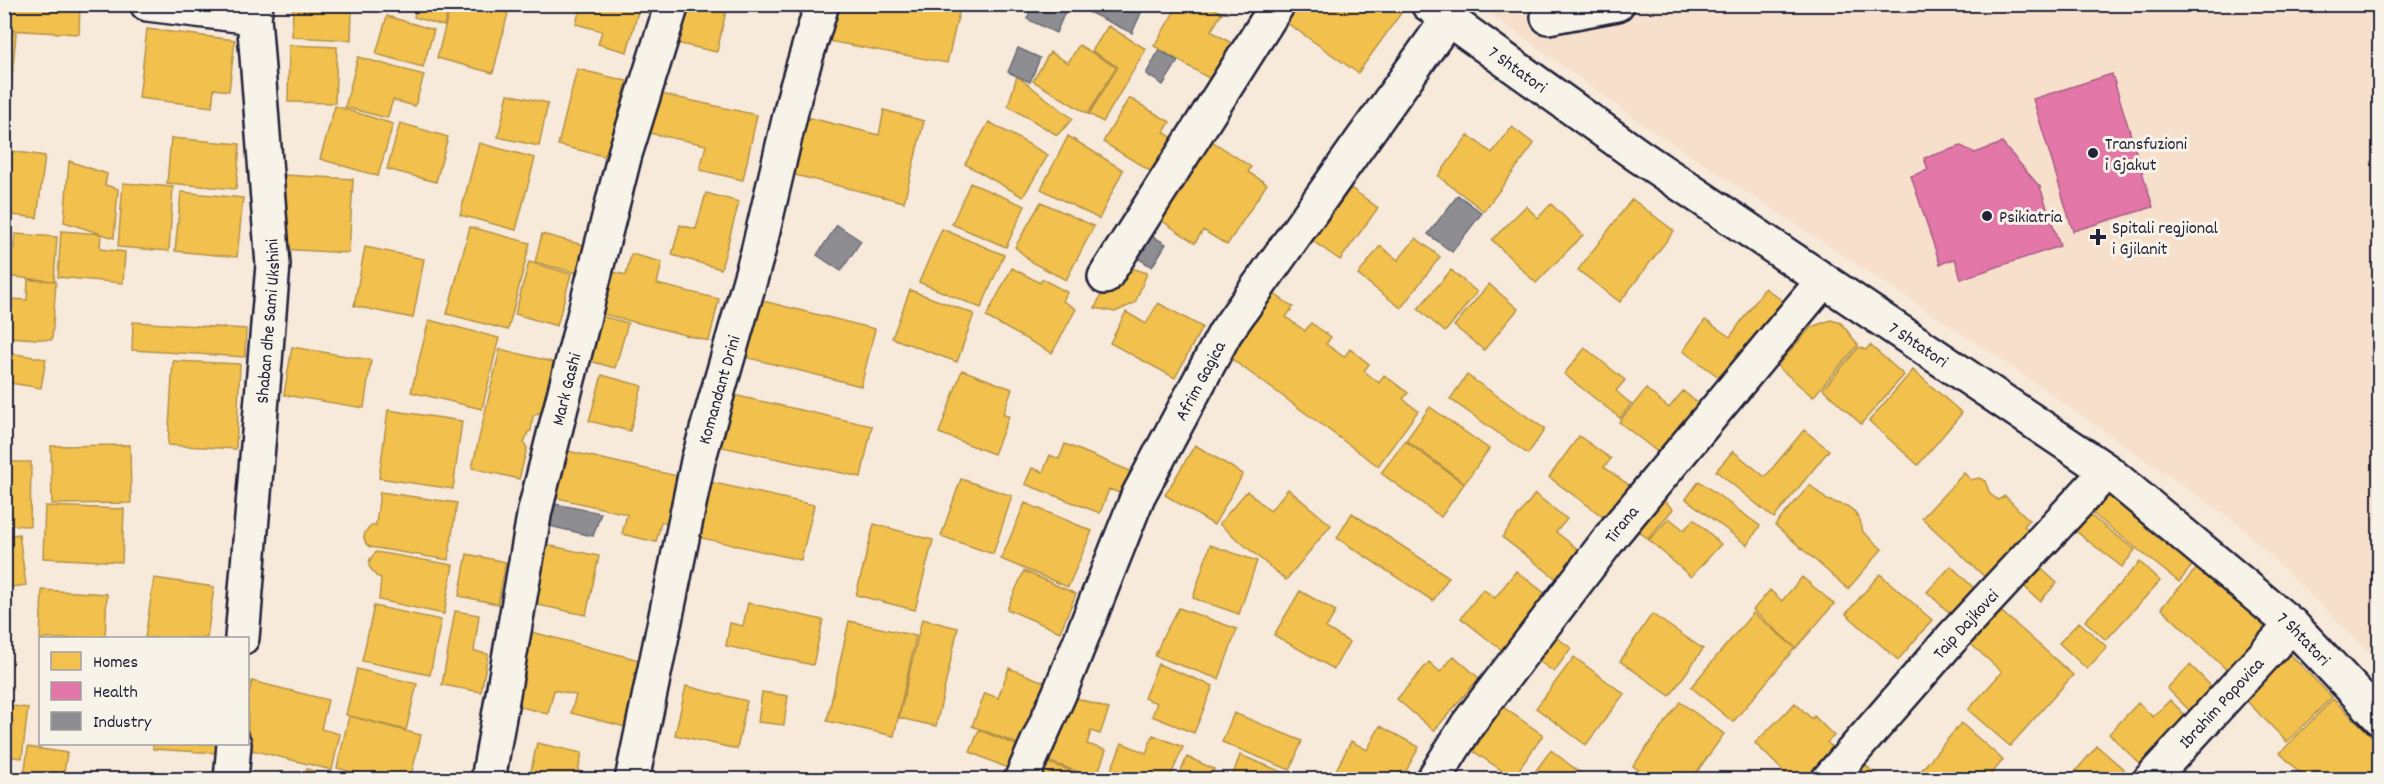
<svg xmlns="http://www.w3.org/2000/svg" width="2384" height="784" viewBox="0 0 2384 784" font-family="Dekko,sans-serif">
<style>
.built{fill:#f7e0cb}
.homes{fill:#f2c14e;stroke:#b49148;stroke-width:1.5}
.health{fill:#e377a8;stroke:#a95e87;stroke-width:1.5}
.industry{fill:#8d8d92;stroke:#6d6d78;stroke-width:1.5}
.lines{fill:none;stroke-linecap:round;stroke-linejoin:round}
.minor-casing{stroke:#22223b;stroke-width:38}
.tertiary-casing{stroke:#22223b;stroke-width:38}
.minor{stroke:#f7f3e8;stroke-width:33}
.tertiary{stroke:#f7f3e8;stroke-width:33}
.poi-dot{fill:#22223b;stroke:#f7f3e8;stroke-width:2}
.labels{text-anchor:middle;stroke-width:6;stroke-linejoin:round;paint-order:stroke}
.street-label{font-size:18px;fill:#22223b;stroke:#f7f3e8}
.poi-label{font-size:18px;fill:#22223b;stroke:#f7f3e8;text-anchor:start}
</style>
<rect width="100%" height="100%" fill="#f7eadb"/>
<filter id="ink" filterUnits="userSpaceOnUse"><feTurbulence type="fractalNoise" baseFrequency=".0167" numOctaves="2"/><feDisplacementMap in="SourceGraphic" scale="12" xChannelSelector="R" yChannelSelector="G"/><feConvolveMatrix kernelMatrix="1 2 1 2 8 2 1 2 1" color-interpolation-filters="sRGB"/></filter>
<g filter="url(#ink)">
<path class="built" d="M1479 5H2379V662L2238 524 1993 354 1638 121Z"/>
<path class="homes" d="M4 4H80L79 34 4 30Z
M321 4H342V9L352 10 351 40 292 37 293 8 321 9Z
M417 4H450L444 26 414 17Z
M451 4H475L508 13 493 73 437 58Z
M581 4H640L627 52 598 44 602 31 576 24Z
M685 4 727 6 717 52 676 43Z
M832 4H950L960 8 947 63 823 40Z
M1179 4H1207L1222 13 1211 31 1233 44 1212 80 1154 46Z
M1294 4H1398L1404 9 1358 73 1283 20Z
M387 16 434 30 423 67 376 54Z
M1108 26 1146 49 1103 122 1089 114 1118 67 1092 51Z
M147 29 235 40 229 91 214 89 212 107 139 98Z
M4 32 16 33 11 90H4Z
M289 45 337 47 335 103 288 102Z
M1079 45 1116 67 1088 114 1033 81 1050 52 1068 63Z
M358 57 424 75 415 106 393 100 387 118 345 107Z
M577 69 627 81 608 157 558 145Z
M1017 76 1073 119 1057 135 1008 106Z
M652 92 757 115 743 180 700 170 706 145 644 132Z
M508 94 548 103 539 146 498 137Z
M1129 98 1170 122 1164 132 1180 143 1160 177 1103 142Z
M335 106 393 124 378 176 320 159Z
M884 110 924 121 904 202 787 173 802 116 879 135Z
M989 122 1048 155 1023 197 965 164Z
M400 123 448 137 436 182 387 169Z
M1512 127 1534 144 1484 211 1438 176 1468 135 1492 153Z
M1068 136 1123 170 1099 219 1041 189Z
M171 138 240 144 236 189 167 183Z
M1212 141 1251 167 1248 172 1267 184 1227 245 1203 230 1195 243 1161 220Z
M479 143 535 158 516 230 460 215Z
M4 150 45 156 37 218 4 214Z
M69 161 107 174 105 185 118 189 114 238 64 222Z
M284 175 353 179 349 253 280 249Z
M123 183 173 187 169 251 118 247Z
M970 183 1025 206 1006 247 952 224Z
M1351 188 1378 208 1340 260 1313 241Z
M181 192 243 198 237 257 175 251Z
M706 193 739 202 721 269 672 255 680 225 696 229Z
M1632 199 1674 231 1620 302 1578 270Z
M1041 202 1094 226 1066 280 1033 263 1015 247Z
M1551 204 1583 235 1536 283 1492 240 1526 206 1538 218Z
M470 227 530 243 508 330 447 314Z
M942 229 1004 255 981 308 919 282Z
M61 231 101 234 100 249 125 252 123 283 58 277Z
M15 234 57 237 54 281 4 276V247L14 248Z
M542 234 591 247 584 275 535 262Z
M1416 238 1440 257 1401 308 1358 275 1380 246 1398 260Z
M365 247 424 259 413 318 354 306Z
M631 254 662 262 657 284 719 299 709 341 595 312 605 270 626 275Z
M529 262 571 274 557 326 515 314Z
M1116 263 1147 273 1135 303 1115 312 1095 308Z
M1012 268 1040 283 1042 279 1067 292 1063 301 1076 309 1052 353 986 317Z
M1451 270 1477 292 1445 332 1418 309Z
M28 280 56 281 52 340 7 337 10 299 27 300Z
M1489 284 1518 309 1484 350 1454 326Z
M1765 288 1788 305 1730 385 1683 351 1705 320 1730 337Z
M910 290 974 314 957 362 892 338Z
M1274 294 1293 307 1286 317 1305 331 1311 323 1331 337 1326 344 1344 357 1350 349 1369 364 1364 371 1379 383 1384 375 1408 393 1403 399 1418 411 1378 466 1229 357Z
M755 299 875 329 861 386 741 356Z
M1158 303 1202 327 1175 378 1110 343 1126 312 1146 324Z
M596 315 628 323 615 368 583 359Z
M429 320 499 338 482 409 411 392Z
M1831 320 1841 323 1858 345 1813 397 1777 366 1811 327Z
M133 322 246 329 245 357 132 350Z
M1870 345 1904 375 1861 424 1823 389 1859 347 1866 350Z
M292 347 371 360 364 408 284 395Z
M1585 348 1625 380 1616 391 1631 404 1620 418 1564 374Z
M500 349 557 363 546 409 533 416 531 431 528 432 524 443 527 448 519 479 472 468Z
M4 352 46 359 41 388 4 382Z
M173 361 240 364 236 449 168 445Z
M962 370 1012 389 1003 415 1009 416 994 454 939 433Z
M1913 370 1962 413 1918 465 1869 421Z
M602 375 642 386 630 431 589 421Z
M1467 375 1545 429 1528 454 1450 399Z
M1646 389 1669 408 1683 391 1704 408 1664 457 1619 422Z
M729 394 872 426 861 477 718 446Z
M1430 407 1489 449 1465 483 1406 440Z
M388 410 462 421 453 489 379 478Z
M1804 430 1829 450 1774 518 1716 471 1733 451 1765 477Z
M1579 436 1611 459 1604 467 1633 488 1609 521 1549 477Z
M1405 441 1464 484 1441 517 1381 473Z
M1065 444 1130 471 1122 494 1109 489 1100 513 1025 484 1032 468 1043 472 1050 455 1059 459Z
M130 445 131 503 52 504 51 446Z
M1195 445 1243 474 1214 525 1165 495Z
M559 449 677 476 667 523 661 522 656 542 622 534 627 514 549 496Z
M4 462H31L30 526 4 525Z
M1964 473 1971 480 1979 478 1985 481 1990 494 1998 500 2005 496 2029 520 2024 526 2032 534 1988 580 1922 518Z
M961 479 1012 496 993 554 941 536Z
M705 481 814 505 801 560 693 536Z
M1699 481 1760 526 1747 545 1686 499Z
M1810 485 1827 500 1847 506 1855 512 1860 520 1863 532 1882 549 1848 589 1775 525Z
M1288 489 1331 525 1286 580 1219 524 1247 491 1270 511Z
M2104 490 2195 562 2179 582 2088 510Z
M380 492 457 503 448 560 370 547 366 544 364 538 365 532 372 525H376Z
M1535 494 1567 519 1556 532 1580 551 1558 580 1502 537Z
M1661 498 1673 509 1648 539 1635 528Z
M1025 503 1092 531 1068 587 1001 559Z
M45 506 124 509 122 562 43 558Z
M2086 512 2135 550 2122 567 2073 529Z
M1352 513 1449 577 1433 601 1337 538Z
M1669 518 1684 530 1694 519 1721 544 1691 577 1649 540Z
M874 524 933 540 915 610 856 595Z
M19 534 26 585 4 588V536Z
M537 543 599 556 586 615 524 602Z
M1210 545 1257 561 1239 614 1193 598Z
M376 552 453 565 444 614 379 600 381 578 376 576 369 566 370 559Z
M467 554 506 562 498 604 459 596Z
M2140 562 2160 581 2106 640 2085 621Z
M2035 563 2057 583 2040 601 2018 581Z
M1951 566 1978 592 1955 618 1927 592Z
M2199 566 2270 632 2231 674 2161 608Z
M1024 571 1076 594 1060 632 1007 609Z
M1516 571 1547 595 1503 651 1461 618 1483 589 1495 598Z
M1880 574 1932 620 1898 660 1846 614Z
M1802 577 1834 604 1796 648 1753 610 1770 590 1782 601Z
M154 578 214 587 207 638H145Z
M42 590 107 594 105 638 40 639Z
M1300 591 1336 611 1326 628 1349 642 1334 669 1274 635Z
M748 603 823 620 813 665 726 646 730 623 743 626Z
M1993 604 2073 675 2010 746 1968 710 2002 672 1963 637Z
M374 606 441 620 430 675 362 661Z
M1179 608 1237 629 1219 679 1155 656 1163 636Z
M455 611 479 615 474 651 488 654 481 692 442 685Z
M1753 613 1795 648 1733 722 1691 687Z
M1652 614 1703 649 1670 696 1620 661Z
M922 619 958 628 936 726 899 718Z
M849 621 916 636 894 736 827 721Z
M2079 622 2107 647 2087 669 2059 643Z
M528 631 647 662 630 728 571 713 576 695 554 690 548 714 510 704Z
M1553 635 1571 648 1554 672 1536 659Z
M2283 647 2332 697 2287 742 2238 692Z
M1454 656 1479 678 1434 731 1397 699 1429 662 1440 672Z
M1574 657 1624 694 1586 745 1536 708Z
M1158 664 1213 686 1194 733 1152 716 1157 703 1144 698Z
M2190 665 2216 691 2193 714 2167 688Z
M1009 668 1051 685 1026 747 972 726 985 693 998 698Z
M357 669 417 684 406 730 346 715Z
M252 681 328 700 321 729 340 734 332 770 236 746 248 744V698Z
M686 686 747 701 737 749 675 735Z
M762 692 788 696 784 725 758 722Z
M1068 695 1109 709 1100 734 1091 731 1087 744 1106 750 1096 778 1045 760Z
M2333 699 2380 744V777L2377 780H2326L2317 771 2307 780 2280 753Z
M2170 700 2190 720 2144 768 2109 734 2138 703 2153 717Z
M1680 702 1724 734 1691 780H1652L1633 766Z
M1795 703 1812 719 1814 716 1834 736 1827 742 1834 749 1806 780H1792L1755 743Z
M4 705 28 708 22 758 4 756Z
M1503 707 1543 735 1513 778 1473 751Z
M1234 713 1302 741 1290 770 1222 742Z
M349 716 421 735 410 780H383L337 768Z
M1961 723 2003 760 1986 780H1929L1920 772Z
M1380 726 1419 747 1401 780H1331L1351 741 1367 750Z
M979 730 1026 749 1017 772 970 752Z
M1153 735 1183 747 1169 780H1107L1122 743 1146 753Z
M537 743 582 753 576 780H529Z
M153 744H216V753L153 749Z
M2097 746 2135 779V780H2068Z
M28 747 67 753 63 780H6L7 773 24 776Z
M1551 750 1589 780H1529Z
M1240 755 1300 779V780H1231Z
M1187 757 1214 769 1209 780H1177Z
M1859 760 1883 780H1844Z
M1045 762 1093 778V780H1039Z
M307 769 345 780H304Z"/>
<path class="health" d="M2112 74 2153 207 2073 231 2033 99Z
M2002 143 2040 187 2060 246 1961 279 1955 259 1940 264 1911 176 1928 170 1924 158 1961 146 1975 153Z"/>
<path class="industry" d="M1033 4H1062L1067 7 1056 33 1027 19Z
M1072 4H1145L1132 33Z
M1018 48 1040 58 1030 82 1008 72Z
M1159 50 1178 61 1163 85 1146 74Z
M1458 195 1482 213 1452 252 1428 234Z
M837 225 861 241 841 271 817 255Z
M1147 233 1166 244 1152 267 1133 255Z
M555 504 601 513 593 536 549 526Z"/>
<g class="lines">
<defs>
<g id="minor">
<path d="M147 4 254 17"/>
<path d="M1548 17 1617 4"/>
<path id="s1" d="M1448 19 1639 156 2107 471 2292 625 2380 718"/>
<path d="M1105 277 1278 4"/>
<path id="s2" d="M488 780 535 510 625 154 672 4"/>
<path id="s3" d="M632 780 698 461 758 252 796 90 822 4"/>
<path id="s4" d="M1433 780 1468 724 1616 530 1823 281"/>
<path id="s5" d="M1828 780 1951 639 2107 471"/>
<path id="s6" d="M2150 780 2292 625"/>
</g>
<g id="tertiary">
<path id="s7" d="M242 638 273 265 254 17 256 4"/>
<path d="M231 780 234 744"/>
<path id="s8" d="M1021 780 1060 692 1138 496 1225 333 1448 19 1428 4"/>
</g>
</defs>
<use href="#minor" class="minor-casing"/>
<use href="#tertiary" class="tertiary-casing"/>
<use href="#minor" class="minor"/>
<use href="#tertiary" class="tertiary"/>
</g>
</g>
<g class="poi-dot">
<circle cx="2093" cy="153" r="6"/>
<circle cx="1987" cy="216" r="6"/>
<path d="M2095 228h6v6h6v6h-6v6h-6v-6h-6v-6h6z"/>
</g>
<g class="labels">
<g class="street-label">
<text dy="6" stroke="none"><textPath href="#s1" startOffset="86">7 Shtatori</textPath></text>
<text dy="6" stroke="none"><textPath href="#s7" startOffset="318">Shaban dhe Sami Ukshini</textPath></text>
<text dy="6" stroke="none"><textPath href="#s1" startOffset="572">7 Shtatori</textPath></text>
<text dy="6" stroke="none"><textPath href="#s8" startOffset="438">Afrim Gagica</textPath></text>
<text dy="6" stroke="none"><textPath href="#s2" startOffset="399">Mark Gashi</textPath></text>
<text dy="6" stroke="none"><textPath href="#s3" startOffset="400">Komandant Drini</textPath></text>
<text dy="6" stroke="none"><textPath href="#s4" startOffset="318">Tirana</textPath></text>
<text dy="6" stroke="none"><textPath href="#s5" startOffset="208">Taip Dajkovci</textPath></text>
<text dy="6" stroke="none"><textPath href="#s1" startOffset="1058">7 Shtatori</textPath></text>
<text dy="6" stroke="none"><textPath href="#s6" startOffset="105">Ibrahim Popovica</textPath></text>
</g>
<g class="poi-label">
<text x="2105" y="149">Transfuzioni<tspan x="2105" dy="21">i Gjakut</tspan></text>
<text x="1999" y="222">Psikiatria</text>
<text x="2112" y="233">Spitali regjional<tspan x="2112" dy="21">i Gjilanit</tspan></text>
</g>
</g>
<rect width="2384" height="784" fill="none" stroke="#f7f3e8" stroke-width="24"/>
<rect x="12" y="12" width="2360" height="760" fill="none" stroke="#22223b" stroke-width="2" filter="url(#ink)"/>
<rect x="39" y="637" width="210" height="108" fill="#f7f3e8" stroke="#a29fa3" stroke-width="1.5"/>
<rect x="51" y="652" width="30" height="18" fill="#f2c14e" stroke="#a29fa3" stroke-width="1.5"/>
<text x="93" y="667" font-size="18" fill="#22223b">Homes</text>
<rect x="51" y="682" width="30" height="18" fill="#e377a8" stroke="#a29fa3" stroke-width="1.5"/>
<text x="93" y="697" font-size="18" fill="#22223b">Health</text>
<rect x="51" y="712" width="30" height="18" fill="#8d8d92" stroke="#a29fa3" stroke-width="1.5"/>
<text x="93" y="727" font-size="18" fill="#22223b">Industry</text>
</svg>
